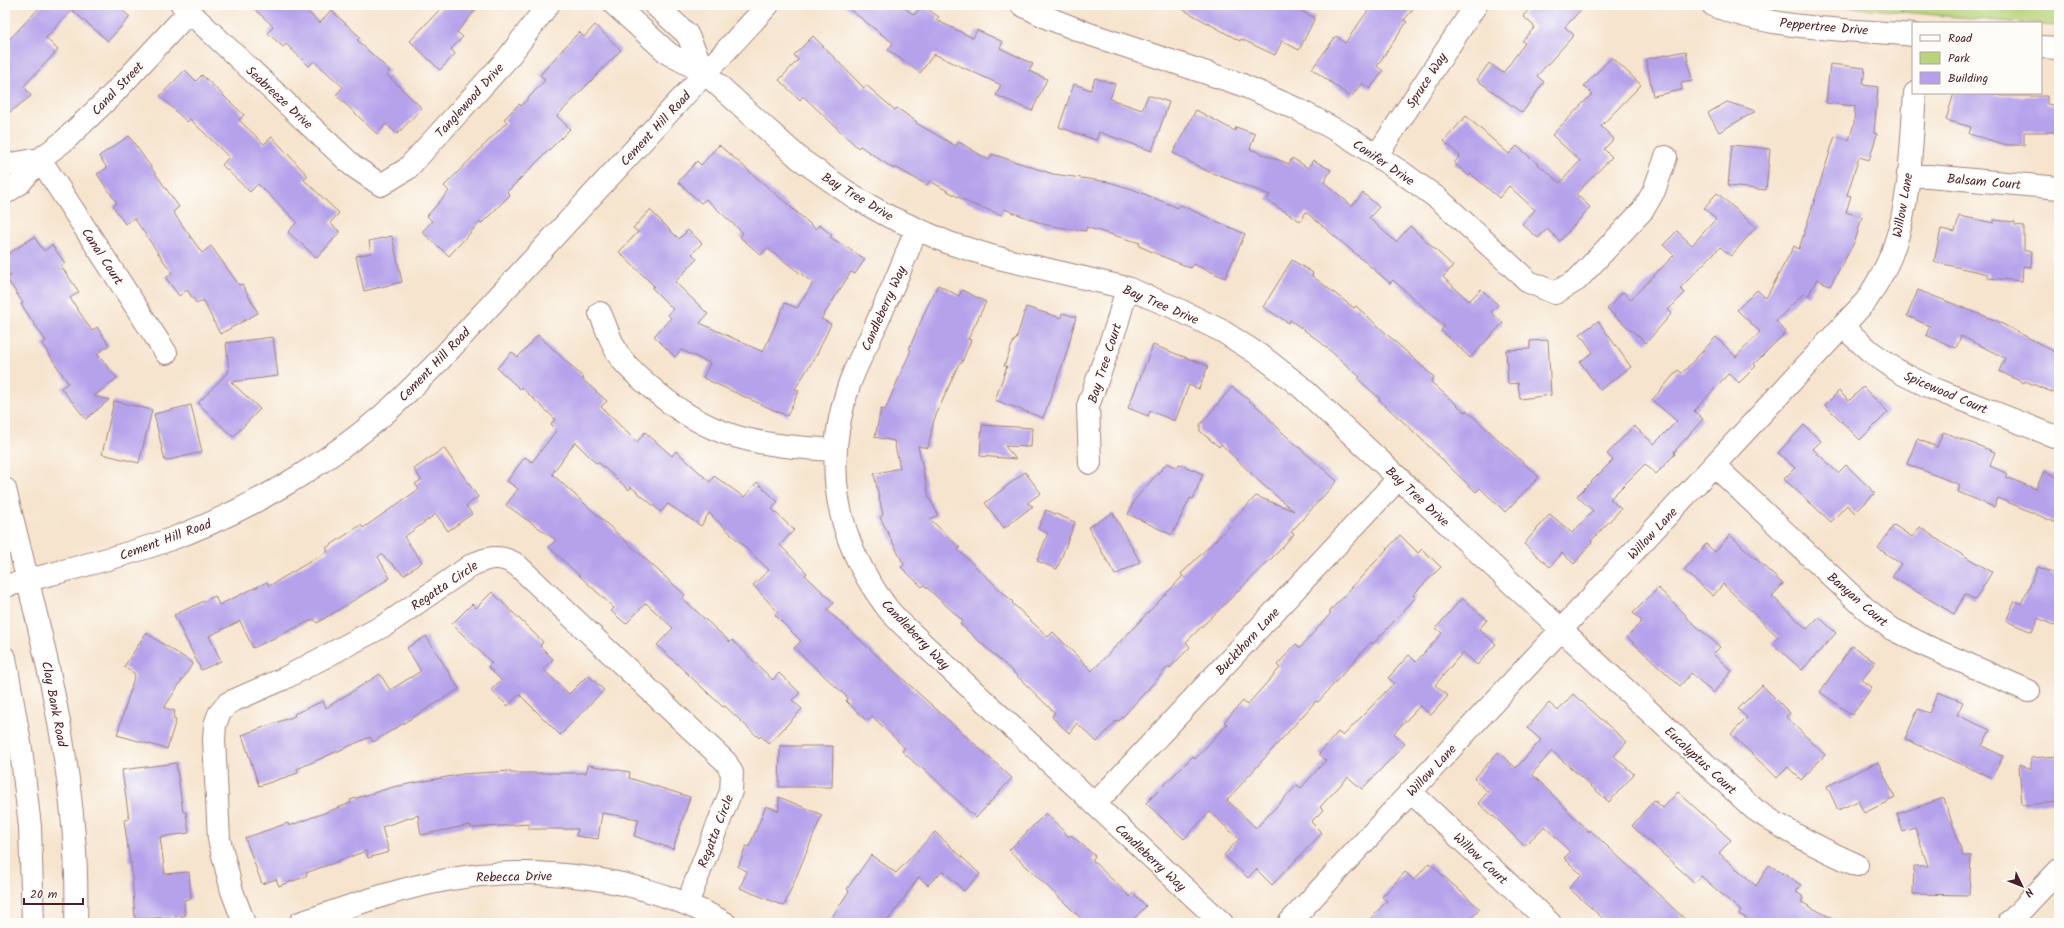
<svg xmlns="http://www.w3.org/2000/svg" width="2064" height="928" viewBox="0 0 2064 928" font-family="Kalam,sans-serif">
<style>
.green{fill:#b9d57b;stroke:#827a53}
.building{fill:#b5a2eb}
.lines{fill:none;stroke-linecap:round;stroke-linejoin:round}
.minor-casing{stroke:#a0827c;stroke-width:24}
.path{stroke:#a0827c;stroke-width:2.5;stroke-dasharray:1 3;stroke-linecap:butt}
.minor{stroke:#fff;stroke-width:22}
.labels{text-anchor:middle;stroke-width:3.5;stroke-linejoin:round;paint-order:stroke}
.street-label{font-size:13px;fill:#4a1f2b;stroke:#fdfcf7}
</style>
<rect width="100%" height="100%" fill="#fdfcf7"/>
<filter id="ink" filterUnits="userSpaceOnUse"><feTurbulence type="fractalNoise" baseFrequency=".025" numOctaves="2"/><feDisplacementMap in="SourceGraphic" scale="8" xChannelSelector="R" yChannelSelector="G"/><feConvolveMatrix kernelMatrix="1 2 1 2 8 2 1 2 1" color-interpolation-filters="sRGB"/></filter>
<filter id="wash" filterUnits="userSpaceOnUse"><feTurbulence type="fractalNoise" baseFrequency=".012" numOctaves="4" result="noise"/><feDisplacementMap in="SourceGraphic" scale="16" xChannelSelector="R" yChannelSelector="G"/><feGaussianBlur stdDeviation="0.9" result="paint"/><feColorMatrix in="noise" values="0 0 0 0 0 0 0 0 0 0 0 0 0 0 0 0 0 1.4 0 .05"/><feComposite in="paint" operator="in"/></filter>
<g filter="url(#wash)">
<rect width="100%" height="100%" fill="#f6e4ce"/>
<path class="green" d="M1829 5H2059V26L2041 25V23H2022Z"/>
<g id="blocks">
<path class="building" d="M42 5H116L130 17 108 41 72 10 46 38 58 50 24 86 31 96 5 116V44Z
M250 5H300L320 23 331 10 360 37 357 40 390 71 386 74 422 108 397 134 386 124 377 134 336 95 343 87 314 61 309 66 286 44 283 47 268 33 273 26Z
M444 5H480L457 32 463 37 451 49 455 54 440 70 410 41Z
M844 5H901L914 15 922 5 939 17 936 20 973 38 977 30 1003 42 1000 48 1033 64 1029 71 1047 79 1032 111 996 95 1001 85 934 54 920 73 888 50 893 43Z
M1175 5H1289L1315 18 1299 50 1282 41 1275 55 1241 39 1240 41Z
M1372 5H1416L1404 20 1407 22 1377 66 1383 71 1370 89 1362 83 1351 97 1312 69 1336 36 1345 43Z
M1533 5H1585L1565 27 1574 35 1537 76 1544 82 1522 113 1477 80 1489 63 1503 73 1525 43 1522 41 1535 27 1523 16Z
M595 25 621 50 557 116 570 129 507 192 510 195 482 223 480 222 449 256 422 232 432 221 427 216 449 191 444 186 507 122 504 119 519 104 521 106 545 80 540 75 564 48 579 32 584 37Z
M813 36 864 88 866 85 895 110 897 108 917 122 916 123 956 146 959 142 989 160 992 154 1053 174 1109 182 1132 189 1178 208 1180 205 1245 234 1225 278 1193 264 1191 268 1164 257 1139 246 1140 243 1086 227V231L1046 225 1004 209 1002 215 969 203 930 181 927 185 895 167 894 169 860 146 858 148 803 96 800 100 779 80 798 60 794 55Z
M1686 51 1692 81 1681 83 1682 90 1653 96 1646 59Z
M1612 57 1641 85 1601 126 1614 139 1604 149 1612 157 1576 194 1590 207 1560 241 1547 229 1538 238 1522 224 1535 210 1509 186 1499 198 1471 174 1469 176 1454 163 1460 156 1444 141 1466 116 1509 154 1517 146 1560 183 1580 161 1552 135 1592 94 1584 86Z
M1830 64 1865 68 1863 85 1878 87 1874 133 1877 134 1869 160 1859 157 1847 195 1851 196 1846 212 1862 217 1855 241 1830 286 1817 279 1808 296 1803 294 1776 321 1786 332 1754 364 1756 366 1739 383 1729 373 1694 411 1703 419 1674 452 1675 454 1656 474 1645 464 1610 499 1621 509 1591 541 1592 542 1574 564 1562 553 1550 567 1524 544 1550 514 1572 533 1593 511 1577 496 1613 460 1607 454 1634 426 1654 444 1677 421 1652 400 1678 370 1682 373 1716 337 1736 357 1760 332 1737 310 1757 290 1766 298 1794 246 1799 249 1835 136 1849 140 1854 124 1855 106 1826 103Z
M185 70 196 81 202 75 228 100 244 115 239 120 264 144 272 137 308 176 304 180 339 213 330 223 340 232 317 258 288 232 297 222 258 184 250 192 222 165 229 157 190 119 187 122 160 96Z
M1095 78 1115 84 1110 99 1142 110 1148 95 1169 102 1152 151 1099 132 1096 140 1059 127 1074 84 1091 90Z
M1954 93H1990L2001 96H2047V104L2059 106V132H2024V145H2007L1969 134 1971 127 1946 120Z
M1727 102 1756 111 1719 132 1708 113Z
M1196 110 1235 131 1236 127 1255 134 1250 149 1289 164 1292 158 1308 168 1313 160 1331 170 1324 182 1352 206 1363 193 1379 207 1369 218 1396 242 1410 226 1453 266 1443 277 1469 301 1481 289 1498 305 1491 312 1503 323 1470 358 1441 330 1445 327 1393 280 1390 283 1306 212 1300 221 1267 200 1270 195 1207 171 1173 153Z
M129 136 179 207 173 212 202 253 211 246 239 285 242 284 258 313 220 334 203 300 197 304 187 290 179 296 166 278 172 273 134 218 125 224 113 206 117 203 97 174 107 168 99 156Z
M719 145 816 229 819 225 832 235 830 237 865 259 855 274 851 272 821 319 831 324 817 354 795 389 799 391 787 416 703 378 710 363 681 350 675 357 654 336 671 318 668 315 673 309 652 288 654 286 619 252 638 232 633 228 650 210 679 239 688 230 702 243 692 254 697 259 675 282 708 314 700 323 763 352 785 303 797 308 813 283 767 248 761 255 740 237 743 233 706 199 701 203 678 182 697 161 701 165Z
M1732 145 1770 149 1766 190 1728 186Z
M1717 193 1756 227 1731 256 1720 247 1680 288 1685 293 1668 310 1672 313 1646 343 1607 309 1623 292 1631 299 1674 255 1663 245 1677 231 1692 245 1716 219 1704 208Z
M1959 216 1994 223V220L2015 222V225L2024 226V251H2032L2031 267 2023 266 2022 281 1988 278V274L1934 262 1941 229 1955 232Z
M392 236 402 282 364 291 356 256 371 253 369 241Z
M34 237 44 251 52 245 65 263 61 266 79 292 70 298 92 331 97 327 109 345 97 354 117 378 94 396 109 400 86 419 61 388 68 383 42 344 46 341 21 304 23 303 7 279 11 276 5 268V256Z
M1292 260 1313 273 1312 276 1354 308 1356 306 1434 377 1431 382 1465 412 1466 410 1539 477 1505 512 1480 488 1476 492 1457 474 1411 429 1379 400 1380 399 1358 379 1360 377 1318 340 1290 320 1289 323 1263 307Z
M938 285 959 296 962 290 986 302 968 339 971 340 961 364 959 363 934 420 928 448 918 446 929 497 938 515 930 519 960 548 958 550 1013 602 1012 603 1048 637 1053 632 1092 671 1183 576 1181 574 1232 524 1231 523 1256 496 1294 511 1263 485 1221 444 1219 447 1200 431V425L1232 387 1261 410 1282 432 1337 481 1291 532 1294 534 1274 556 1186 642 1190 647 1170 668 1169 666 1119 721 1117 720 1097 742 1077 723 1069 733 1052 717 1055 713 1011 670 960 624 963 621 924 585 922 587 901 567 904 565 880 517 883 515 874 474 900 468 894 441 875 437 881 409 885 410 911 350 909 349 927 307Z
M1918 290 1997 321 2059 354V395L2025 381 2024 383 1999 371 2005 358 1961 336 1956 348 1926 335 1930 326 1907 316Z
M1026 307 1061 318 1062 313 1076 317 1065 358 1043 418 995 400 1007 366H1004L1014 340H1016Z
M1598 321 1631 367 1600 390 1580 362 1593 352 1580 334Z
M538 335 584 378 582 379 607 401 601 407 637 442 645 432 672 456 676 451 710 482 714 476 744 497 757 482 778 502 772 509 794 530 780 545 807 573 805 575 834 603 827 610 1012 778 976 818 922 767 920 768 902 751 905 748 872 716 867 721 846 701 848 698 794 648 801 641 775 615 778 612 753 585 769 570 709 513 701 526 668 504 661 512 631 487 629 490 598 462 596 463 575 442 552 474 685 595 682 598 730 642 732 640 773 680 779 673 800 693 792 700 802 709 769 744 761 736 759 738 725 706 723 707 657 645 673 628 646 603 626 624 611 611 614 608 549 547 556 540 506 505 518 489 507 481 525 457 532 462 557 430 551 424 555 419 521 387 520 389 497 368 512 352 518 357Z
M273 337 278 376 231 382 260 409 233 437 198 403 229 371 226 343Z
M1548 340 1551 395 1520 399 1518 383 1508 384 1506 350 1530 349V341Z
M1153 345 1208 366 1199 389 1189 385 1175 421 1150 411 1148 416 1128 408Z
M1863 387 1888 412 1860 440 1825 405 1839 391 1849 401Z
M114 401 152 410 139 463 102 454Z
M191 405 202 452 165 461 154 414Z
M982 425 1032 428 1031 447 1005 446 1016 459 980 456Z
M1804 425 1821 441 1813 449 1838 473 1846 465 1875 493 1855 513 1847 505 1831 522 1784 479 1795 468 1778 453Z
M1943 432 1995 452 1990 466 2008 474 2006 477 2036 489 2044 471 2059 478V524L1998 498 1994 507 1958 492 1960 485 1907 464 1917 439 1937 447Z
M444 448 478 497 466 506 472 514 448 531 436 514 404 537 422 562 404 575 381 554 378 557 390 578 317 623 314 619 253 648 240 621 209 636 221 661 201 670 174 615 215 596 219 605 267 582 269 586 328 551 326 548 361 525 363 528 419 489 415 484 421 480 414 469Z
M1167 463 1178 468 1179 464 1203 474 1193 499 1190 498 1172 535 1128 514 1136 498Z
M1025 472 1041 493 1027 503 1033 506 1004 528 985 503Z
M1046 510 1075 522 1057 569 1037 561 1048 533 1038 529Z
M1113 513 1140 562 1115 575 1088 527Z
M1894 525 1912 537 1920 527 1944 544 1992 572 1975 600 1965 594 1954 614 1892 577 1901 564 1878 548Z
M1400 535 1418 553 1422 549 1441 567 1413 595 1416 597 1397 618 1373 644 1371 642 1318 702 1316 701 1227 800 1256 828 1297 785 1301 788 1326 760 1319 754 1338 732 1343 736 1394 683 1388 678 1409 655 1416 662 1442 633 1436 628 1462 598 1487 620 1479 629 1496 644 1477 665 1463 652 1435 685 1448 696 1431 715 1420 706 1394 733 1405 744 1362 789 1348 777 1320 807 1323 810 1311 822 1322 833 1272 885 1256 869 1248 878 1224 855 1239 839 1210 812 1184 839 1146 803 1193 756 1195 759 1227 724 1224 722 1243 701 1247 705 1280 668 1277 665 1296 644 1300 648 1331 613 1329 612Z
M1730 535 1783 584 1772 596 1795 618 1807 629 1819 617 1836 633 1802 670 1772 643 1778 637 1723 584 1713 596 1684 570 1706 544 1715 552Z
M2038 567 2059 576V616L2055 626 2038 618 2032 632 2006 621 2015 601 2021 604Z
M1658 588 1686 615 1685 616 1720 647 1713 654 1732 671 1713 693 1691 673 1680 686 1627 637 1642 621 1633 613Z
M492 592 543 642 540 646 553 659 543 669 569 694 588 675 604 690 560 735 519 694 508 706 491 690 501 680 488 667 492 663 452 624 472 604 476 608Z
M146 633 193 663 164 708 175 711 173 719 176 720 167 749 117 735 135 674 124 667Z
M426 636 459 689 373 742 370 737 297 769 298 773 259 786 242 735 295 716 294 714 323 701 326 708 380 674 390 690 421 671 407 648Z
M1852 646 1875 662 1862 680 1872 687 1852 715 1820 692Z
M1762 685 1790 713 1786 717 1825 755 1801 780 1788 767 1777 778 1731 734 1747 718 1738 709Z
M1938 692 1963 702 1957 715 1990 730 1982 746 2003 756 1992 778 1905 739 1918 709 1929 713Z
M1573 694 1627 742 1614 756 1634 774 1609 802 1552 751 1532 774 1589 832 1590 830 1689 923H1608L1569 888 1582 875 1564 858 1570 852 1545 826 1524 846 1499 821 1478 803 1488 792 1474 779 1498 752 1516 768 1541 740 1527 728 1549 703 1558 711Z
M780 746H833L832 787H779Z
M2058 756 2059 802 2022 805 2019 764 2031 769V758Z
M1878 762 1895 798 1864 813 1858 801 1838 810 1827 786Z
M176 763 183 812H186L189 833 160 837 165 874 189 872 191 899 184 900 185 916 135 919 131 862 130 863 124 820 129 819 122 770Z
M588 765 630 772 629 778 690 797 673 849 634 836 639 819 602 813 598 839 576 836 578 829H529V824L471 828 470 825 421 835 418 815 382 827 389 852 368 858 366 851 306 873 307 876 279 886 276 879 262 884 245 838 288 823 289 826 351 803 350 800 393 787 463 774 510 771V773H586Z
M1678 792 1731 840 1719 853 1756 886 1769 865 1801 885 1796 892 1804 897 1801 902 1841 923H1754L1739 914 1741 911 1701 876 1695 883 1632 826 1654 800 1663 808Z
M779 797 822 815 784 906 740 888 747 871 738 867 746 846 749 847 766 806 779 811Z
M1944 798 1963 856H1971L1969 895 1913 894 1914 866H1928L1915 828 1903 832 1897 814Z
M1046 813 1069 837 1071 835 1095 856 1092 860 1130 897 1133 893 1146 906 1130 923H1086L1009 850Z
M935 832 980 874 964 891 943 870 928 885 919 877 886 923H828L849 891 847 889 871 855 896 873Z
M1429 863 1480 909 1467 923H1366L1387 901 1382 897 1405 872 1414 880Z"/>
</g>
</g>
<g filter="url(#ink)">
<use href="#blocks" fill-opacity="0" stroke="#a0827c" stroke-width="1"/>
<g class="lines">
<defs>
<path id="minor" d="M182 5 353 166 381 185 407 169 507 59 548 5
M615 5 669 54 705 73 800 159 854 197 890 217 949 243 994 257 1127 288 1173 307 1222 331 1264 358 1300 386 1333 417 1754 809C1787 832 1821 849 1857 865
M655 5 687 34 705 73
M1022 5 1048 18 1089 34 1240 84 1297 109 1347 136 1404 174 1440 200 1529 282 1555 293 1577 280 1643 210 1654 191 1666 157
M1713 5C1772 30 1849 29 1913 35
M2041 47 2059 48
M1377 155 1476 5
M40 159 166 353
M5 165 40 159
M1908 174 2059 188
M5 193 20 183 40 159 64 141 112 95 189 12
M916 229C903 266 886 302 870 338 863 352 856 367 850 382 822 463 834 536 885 605 894 618 909 630 921 642L1222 923
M600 313C606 326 610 340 617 352 624 365 638 376 648 385 709 440 757 445 835 450
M1843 327 1871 352 1901 373 1932 388 2059 438
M1090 463 1088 406 1117 324 1127 288
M1715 466 1865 608 1892 629 1926 646 2029 691
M5 489C40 632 81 774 76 923
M5 586C58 572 111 560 163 542 243 514 327 465 391 408 407 393 423 377 439 361L768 5
M5 658 21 749 30 827 33 923
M1411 792 1550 923
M1095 804 1399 478
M244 923 232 891 219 839 214 739 215 725 219 714 228 703 283 679 387 624 470 566C487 557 500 554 517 565L726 762 732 773 731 791 687 904
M300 923C348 907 396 889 446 880 535 863 645 877 725 923
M1289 923 1866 301C1877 284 1888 266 1894 247 1911 199 1911 144 1915 93
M2009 923 2059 870"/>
</defs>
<use href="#minor" class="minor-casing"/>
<path class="path" d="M1902 14 1903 5"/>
<use href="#minor" class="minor"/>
</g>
</g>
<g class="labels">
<g class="street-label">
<text transform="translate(1824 26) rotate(5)" y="5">Peppertree Drive</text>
<text transform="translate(1426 80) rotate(-57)" y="5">Spruce Way</text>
<text transform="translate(117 88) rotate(-46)" y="5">Canal Street</text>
<text transform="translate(280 97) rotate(43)" y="5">Seabreeze Drive</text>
<text transform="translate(469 100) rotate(-48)" y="5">Tanglewood Drive</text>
<text transform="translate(655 128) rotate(-47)" y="5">Cement Hill Road</text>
<text transform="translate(1384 162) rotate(34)" y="5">Conifer Drive</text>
<text transform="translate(1984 181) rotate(5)" y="5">Balsam Court</text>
<text transform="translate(858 196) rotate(31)" y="5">Bay Tree Drive</text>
<text transform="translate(1902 205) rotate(-80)" y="5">Willow Lane</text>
<text transform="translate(103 256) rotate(57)" y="5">Canal Court</text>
<text transform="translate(1161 304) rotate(23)" y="5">Bay Tree Drive</text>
<text transform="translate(883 308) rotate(-66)" y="5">Candleberry Way</text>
<text transform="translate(1104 363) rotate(-72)" y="5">Bay Tree Court</text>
<text transform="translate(434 364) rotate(-46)" y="5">Cement Hill Road</text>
<text transform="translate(1946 392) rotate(23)" y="5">Spicewood Court</text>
<text transform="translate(1418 496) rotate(43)" y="5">Bay Tree Drive</text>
<text transform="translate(1652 533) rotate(-47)" y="5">Willow Lane</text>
<text transform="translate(165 539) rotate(-20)" y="5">Cement Hill Road</text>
<text transform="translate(444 585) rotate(-34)" y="5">Regatta Circle</text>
<text transform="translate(1858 599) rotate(41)" y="5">Banyan Court</text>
<text transform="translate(916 634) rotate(46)" y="5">Candleberry Way</text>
<text transform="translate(1247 641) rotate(-47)" y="5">Buckthorn Lane</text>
<text transform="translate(55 704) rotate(79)" y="5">Clay Bank Road</text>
<text transform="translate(1701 760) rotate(43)" y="5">Eucalyptus Court</text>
<text transform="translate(1431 770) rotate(-47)" y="5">Willow Lane</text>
<text transform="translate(715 831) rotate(-69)" y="5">Regatta Circle</text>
<text transform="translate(1151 857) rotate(43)" y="5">Candleberry Way</text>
<text transform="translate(1481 858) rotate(43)" y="5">Willow Court</text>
<text transform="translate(514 876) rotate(-1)" y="5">Rebecca Drive</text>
</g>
</g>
<rect width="2064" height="928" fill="none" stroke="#fdfcf7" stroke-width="20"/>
<rect x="1912" y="22" width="130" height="72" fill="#fdfcf7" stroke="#b5a4a5"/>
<rect x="1920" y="35" width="20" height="6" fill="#ffffff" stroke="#b5a4a5"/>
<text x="1948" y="42" font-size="12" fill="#4a1f2b">Road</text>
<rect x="1920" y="52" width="20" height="12" fill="#b9d57b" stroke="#b5a4a5"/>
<text x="1948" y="62" font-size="12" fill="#4a1f2b">Park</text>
<rect x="1920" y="72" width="20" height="12" fill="#b5a2eb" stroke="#b5a4a5"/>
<text x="1948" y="82" font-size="12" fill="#4a1f2b">Building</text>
<g transform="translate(2022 886) rotate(133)" stroke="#fdfcf7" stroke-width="3" paint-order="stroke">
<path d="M0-3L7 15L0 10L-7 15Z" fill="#4a1f2b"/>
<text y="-6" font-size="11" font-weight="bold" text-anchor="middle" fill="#4a1f2b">N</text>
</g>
<path d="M24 898v6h59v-6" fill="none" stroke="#4a1f2b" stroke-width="2"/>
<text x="30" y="898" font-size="12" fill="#4a1f2b" stroke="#fdfcf7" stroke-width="3" paint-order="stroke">20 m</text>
</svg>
